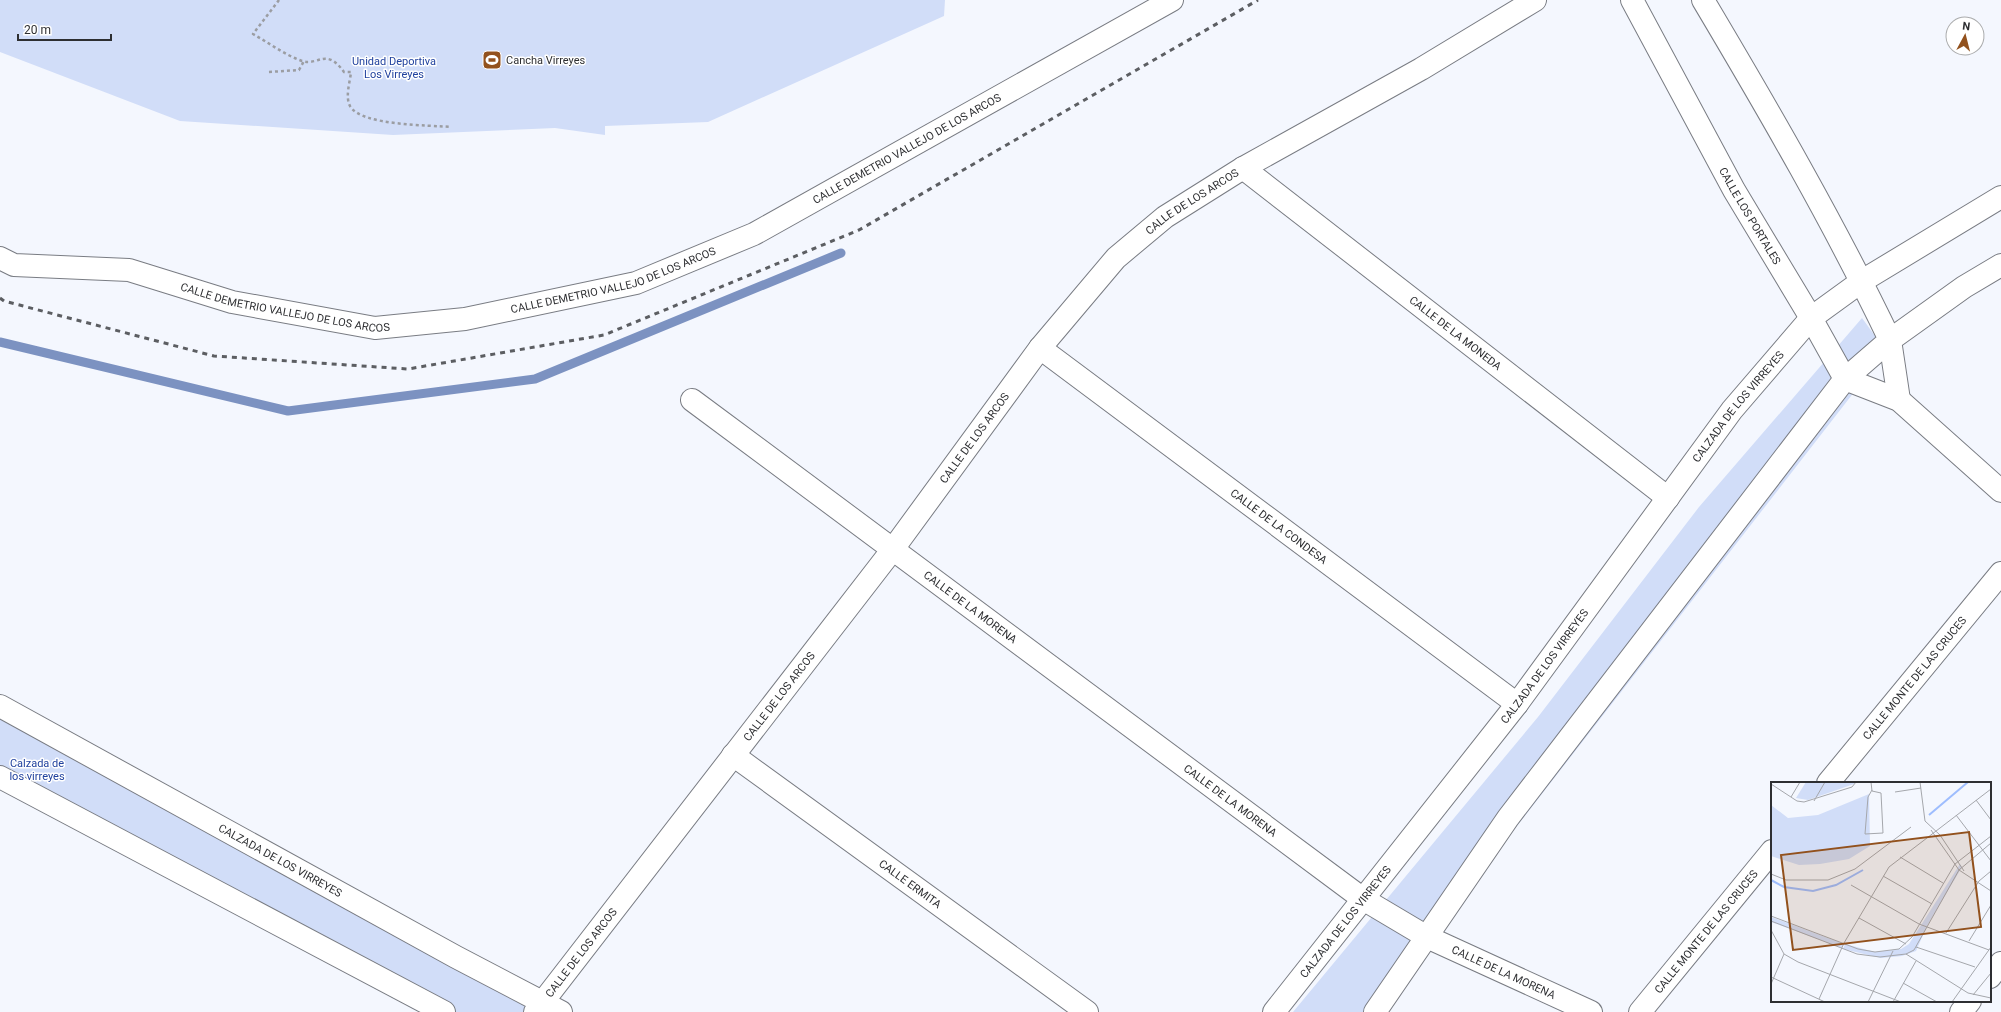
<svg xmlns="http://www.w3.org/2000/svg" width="2001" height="1012" viewBox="0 0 2001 1012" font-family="Roboto,sans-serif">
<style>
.park{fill:#d1ddf8}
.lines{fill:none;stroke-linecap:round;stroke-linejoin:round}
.stream{stroke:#7c92c1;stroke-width:9}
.street-casing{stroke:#797c83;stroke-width:24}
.secondary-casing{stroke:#797c83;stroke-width:24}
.path{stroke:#9b9da2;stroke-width:2.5;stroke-dasharray:3 3;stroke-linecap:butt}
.street{stroke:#fff;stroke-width:22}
.secondary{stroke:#fff;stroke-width:22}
.rail{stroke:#5c5e62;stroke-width:3;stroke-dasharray:5 5;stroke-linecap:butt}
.labels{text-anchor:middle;stroke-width:3;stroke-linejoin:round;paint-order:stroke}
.poi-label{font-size:11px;fill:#2e2f32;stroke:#fff;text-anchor:start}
.park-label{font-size:11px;fill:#21429e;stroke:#fff}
.street-label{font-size:11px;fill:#2e2f32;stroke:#fff}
.inset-river{fill:none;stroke:#9ebdfe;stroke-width:2}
.inset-road{fill:none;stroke:#a5a7ac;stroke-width:1}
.view{fill:#92511d;fill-opacity:0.15;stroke:#92511d;stroke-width:2}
.inset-edge{fill:none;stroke:#2e2f32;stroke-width:2}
</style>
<rect width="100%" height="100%" fill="#f4f7fe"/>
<path class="park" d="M0 0H945L944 16 708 122 605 126V135L555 128 393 135 180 121 0 52Z
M1862 318 1886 351 1440 925 1387 1012H1293L1538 717 1699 507Z
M0 712 540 1012H435L0 787Z"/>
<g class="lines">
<path class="stream" d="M0 342 288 411 535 379 841 253"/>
<defs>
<g id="street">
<path id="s1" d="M1243 168 1668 498"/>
<path id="s2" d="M0 258 14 265 129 270 232 302 375 328 465 319 636 283 754 234 1172 0"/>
<path d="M1862 281 2001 197"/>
<path id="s3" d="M1040 348 1517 704"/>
<path d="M1845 379 1899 400 2001 491"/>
<path id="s4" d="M692 400 1363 899 1427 937 1591 1012"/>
<path d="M1899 400 1890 340 1964 287 2001 265"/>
<path id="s5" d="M733 755 1087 1012"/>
<path id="s6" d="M1828 783 2001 573"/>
<path d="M1990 977 2001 963"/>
<path id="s7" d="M535 1012 893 549 1040 348 1116 258 1165 217 1243 168 1421 69 1535 0"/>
<path id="s8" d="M1640 1012 1772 851"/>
<path d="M1961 1012 1970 1001"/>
</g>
<g id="secondary">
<path id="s9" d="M1632 0 1734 190 1811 318 1845 379"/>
<path id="s10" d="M0 706 456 957 561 1012"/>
<path d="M0 777 444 1012"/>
<path id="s11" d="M1274 1012 1517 704 1732 410 1811 318 1862 281"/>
<path d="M1375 1012 1508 818 1845 379 1890 340C1834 223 1769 111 1703 0"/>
</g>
</defs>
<use href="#street" class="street-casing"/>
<use href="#secondary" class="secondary-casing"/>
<path class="path" d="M279 0 253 34C269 43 285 55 302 61 319 66 326 47 344 72H351C350 82 345 97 350 106 361 126 430 125 451 127
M269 72 299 70 304 61"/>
<use href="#street" class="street"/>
<use href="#secondary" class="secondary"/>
<path class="rail" d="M0 298 4 301 214 356 408 369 604 335 859 230 1258 0"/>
</g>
<defs>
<symbol id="stadium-square" viewBox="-11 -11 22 22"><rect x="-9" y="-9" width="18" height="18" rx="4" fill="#92511d" stroke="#fff"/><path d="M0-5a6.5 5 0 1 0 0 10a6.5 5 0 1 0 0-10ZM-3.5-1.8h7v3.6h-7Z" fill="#fff"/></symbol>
</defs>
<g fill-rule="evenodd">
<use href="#stadium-square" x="481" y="49" width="22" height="22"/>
</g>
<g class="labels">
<g class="poi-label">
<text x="506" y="64">Cancha Virreyes</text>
</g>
<g class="park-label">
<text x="394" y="65">Unidad Deportiva<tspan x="394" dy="13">Los Virreyes</tspan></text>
<text x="37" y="767">Calzada de<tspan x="37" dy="13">los virreyes</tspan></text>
</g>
<g class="street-label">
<text dy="4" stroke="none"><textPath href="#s2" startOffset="952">CALLE DEMETRIO VALLEJO DE LOS ARCOS</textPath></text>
<text dy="4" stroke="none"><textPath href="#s7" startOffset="1047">CALLE DE LOS ARCOS</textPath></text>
<text dy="4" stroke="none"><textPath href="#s9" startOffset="246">CALLE LOS PORTALES</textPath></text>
<text dy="4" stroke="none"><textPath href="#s2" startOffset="628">CALLE DEMETRIO VALLEJO DE LOS ARCOS</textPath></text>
<text dy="4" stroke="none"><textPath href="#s2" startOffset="292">CALLE DEMETRIO VALLEJO DE LOS ARCOS</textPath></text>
<text dy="4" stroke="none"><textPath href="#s1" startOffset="269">CALLE DE LA MONEDA</textPath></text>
<text dy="4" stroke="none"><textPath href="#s11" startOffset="763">CALZADA DE LOS VIRREYES</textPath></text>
<text dy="4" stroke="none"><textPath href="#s7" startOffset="723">CALLE DE LOS ARCOS</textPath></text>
<text dy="4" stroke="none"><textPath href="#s3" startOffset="298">CALLE DE LA CONDESA</textPath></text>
<text dy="4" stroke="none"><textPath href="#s4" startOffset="347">CALLE DE LA MORENA</textPath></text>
<text dy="4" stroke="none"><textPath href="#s11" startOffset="439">CALZADA DE LOS VIRREYES</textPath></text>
<text dy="4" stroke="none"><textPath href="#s6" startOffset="136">CALLE MONTE DE LAS CRUCES</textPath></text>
<text dy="4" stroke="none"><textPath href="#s7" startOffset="399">CALLE DE LOS ARCOS</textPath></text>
<text dy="4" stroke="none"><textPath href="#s4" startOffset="671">CALLE DE LA MORENA</textPath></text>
<text dy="4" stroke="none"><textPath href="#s10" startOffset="320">CALZADA DE LOS VIRREYES</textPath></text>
<text dy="4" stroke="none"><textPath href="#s5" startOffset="219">CALLE ERMITA</textPath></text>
<text dy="4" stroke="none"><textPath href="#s11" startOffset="115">CALZADA DE LOS VIRREYES</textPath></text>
<text dy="4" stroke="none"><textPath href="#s8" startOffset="104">CALLE MONTE DE LAS CRUCES</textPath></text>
<text dy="4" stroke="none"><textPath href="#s7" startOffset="75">CALLE DE LOS ARCOS</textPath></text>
<text dy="4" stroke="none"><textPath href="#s4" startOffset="995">CALLE DE LA MORENA</textPath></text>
</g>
</g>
<g transform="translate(1771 782)">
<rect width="220" height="220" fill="#f4f7fe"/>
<path d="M35 0H83V2L37 18 25 16ZM98 12 99 64 78 77 49 82 28 83 0 74V23L17 36 47 33ZM189 82 191 85 156 144 145 169 131 174 110 176 72 167 74 162 104 170 130 167 138 162ZM0 135 73 162 71 166 0 140Z" fill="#d1ddf8"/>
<path class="inset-river" d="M158 33 197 0M0 98 13 105 42 109 65 103 92 88"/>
<path class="inset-road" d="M100 0 101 9 110 11 112 51 94 52 97 15 101 8M149 0 154 39 169 53 193 89M0 2 26 19 33 20 81 5 85 0M124 10 150 6M20 15 29 0M205 18 220 38M43 19 54 0M185 33 220 79M160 48 188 88 220 109M129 75 172 101M0 92 15 98H57L84 87 140 45M112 94 161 122M80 103 148 142 218 168M0 134 87 167 104 170 128 167 141 155 184 82 220 54M88 136 135 162M0 139 86 172 109 175 135 172 143 168 188 88 220 61M0 148 13 172 27 180 130 220M175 151 208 99 220 89M198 159 220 123M145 165 204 185M135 172 197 211 220 216M0 195 54 220M132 201 166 220M0 202 13 172M202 213 220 191M48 217 73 161 118 85 220 7M97 220 122 169M122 220 145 179M181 220 220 165"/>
<path class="view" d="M198 50 210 145 22 168 10 73Z"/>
<rect width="220" height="220" class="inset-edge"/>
</g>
<g transform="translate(1965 36) rotate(7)"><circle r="19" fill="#ffffff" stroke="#abacad"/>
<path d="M0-3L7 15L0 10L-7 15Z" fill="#92511d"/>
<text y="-6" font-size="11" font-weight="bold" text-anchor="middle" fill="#2e2f32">N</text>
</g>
<path d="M18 34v6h93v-6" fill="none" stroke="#2e2f32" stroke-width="2"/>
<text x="24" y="34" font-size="12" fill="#2e2f32" stroke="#ffffff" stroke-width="3" paint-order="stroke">20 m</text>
</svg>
